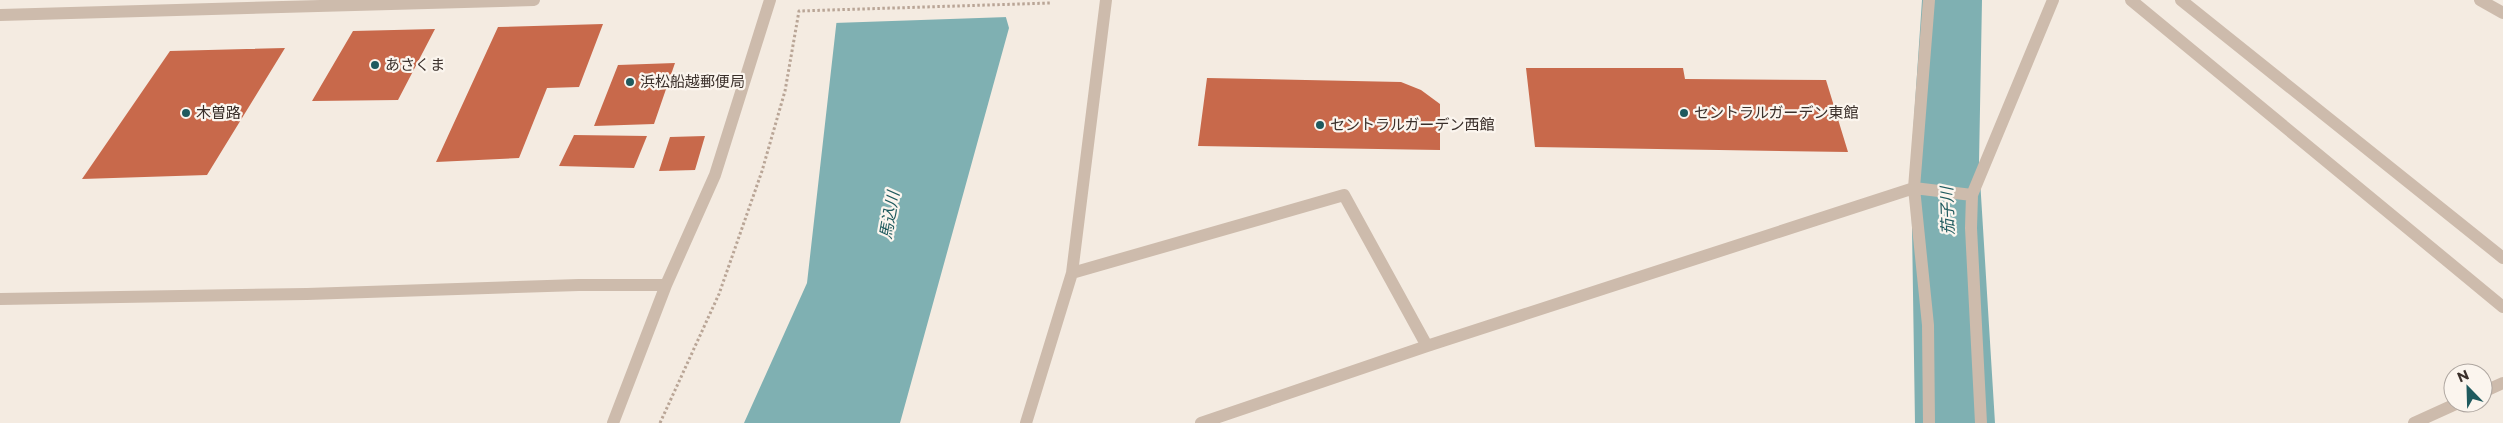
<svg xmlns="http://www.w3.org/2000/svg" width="2503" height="423" viewBox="0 0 2503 423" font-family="Montserrat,'Noto Sans JP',sans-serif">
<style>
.water{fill:#7fb0b2}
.pier{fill:#f4ebe1}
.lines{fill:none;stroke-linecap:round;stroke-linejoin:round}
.river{fill:#7fb0b2;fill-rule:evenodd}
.building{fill:#c8694b}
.path{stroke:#b9a596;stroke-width:3;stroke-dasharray:2.5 2.5;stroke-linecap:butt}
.minor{stroke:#cdbbac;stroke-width:12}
.poi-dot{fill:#1f5a5e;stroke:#fbf5ee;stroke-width:2}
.labels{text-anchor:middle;stroke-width:4.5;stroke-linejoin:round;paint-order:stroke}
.poi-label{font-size:15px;fill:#3b302b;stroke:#fbf5ee;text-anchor:start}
.water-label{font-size:16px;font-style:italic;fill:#1f5a5e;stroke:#fbf5ee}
</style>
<rect width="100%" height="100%" fill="#f4ebe1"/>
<path class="water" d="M839 0H1001L1009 28 900 423H744L807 283Z"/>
<path class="pier" d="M837 0H1004L1008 17 834 23Z"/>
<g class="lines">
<path class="river" d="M1922 0H1982L1979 163 1995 423H1915L1911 163Z"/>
</g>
<path class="building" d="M603 24 579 87 547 88 519 158 436 162 498 27Z
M435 29 398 100 312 101 353 31Z
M285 48 207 175 82 179 170 51Z
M675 63 654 124 594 126 618 65Z
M1526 68H1683L1685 79 1826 80 1848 152 1535 147Z
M1207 78 1401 82 1421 90 1440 104V150L1198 146Z
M574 135 647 136 634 168 559 166Z
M705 136 695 170 659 171 670 137Z"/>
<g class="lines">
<path class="path" d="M660 423 719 294 762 171 785 91 799 11 1051 3"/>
<path class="minor" d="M1929 0 1914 188 1928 325 1929 423
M2131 0 2503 307
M2181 0 2503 258
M2480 0 2503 13
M0 15 534 0
M1072 273 1344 195 1427 346
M0 299 307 294 579 285H666
M2483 392 2503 383
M613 423 666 285 715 175 770 0
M1026 423 1072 273 1106 0
M1201 423 1427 346 1914 188 1972 195
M1981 423 1971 228 1972 195 2053 0
M2414 423 2458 403"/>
</g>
<g class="poi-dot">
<circle cx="375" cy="65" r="5"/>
<circle cx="630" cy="82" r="5"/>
<circle cx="186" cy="113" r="5"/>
<circle cx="1684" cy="113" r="5"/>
<circle cx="1320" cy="125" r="5"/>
</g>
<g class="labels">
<g class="poi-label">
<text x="385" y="70">あさくま</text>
<text x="640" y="87">浜松船越郵便局</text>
<text x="196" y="118">木曽路</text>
<text x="1694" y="118">セントラルガーデン東館</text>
<text x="1330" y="130">セントラルガーデン西館</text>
</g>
<g class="water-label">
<text transform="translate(1947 211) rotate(-92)" y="6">茄子川</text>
<text transform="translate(889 215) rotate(-80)" y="6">馬込川</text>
</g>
</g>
<g transform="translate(2468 388) rotate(337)"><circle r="24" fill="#fbf5ee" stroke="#aea6a0"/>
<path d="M0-4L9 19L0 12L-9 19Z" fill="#1f5a5e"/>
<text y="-8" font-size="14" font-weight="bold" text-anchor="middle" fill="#3b302b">N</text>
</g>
</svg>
